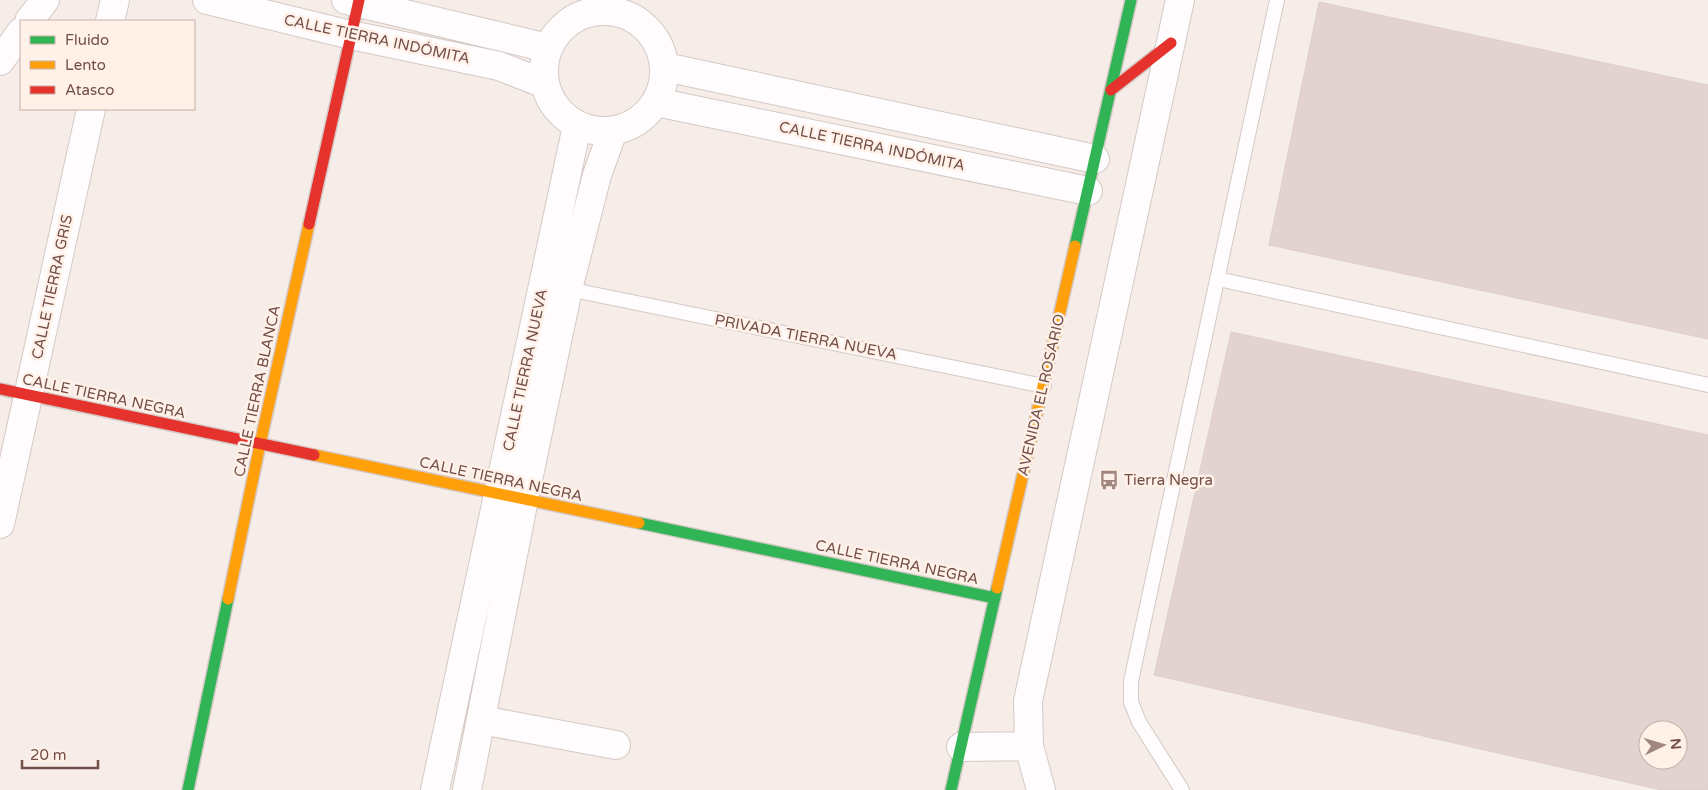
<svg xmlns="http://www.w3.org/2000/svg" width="1708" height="790" viewBox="0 0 1708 790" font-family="'Varela Round',sans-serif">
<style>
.building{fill:#e2d3d0;stroke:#dfcfca;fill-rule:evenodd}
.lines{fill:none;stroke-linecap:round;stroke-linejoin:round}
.lane-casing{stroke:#d4c9c5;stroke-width:16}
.street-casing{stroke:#d4c9c5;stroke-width:30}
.fast-casing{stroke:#d5c8c4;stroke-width:14}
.slow-casing{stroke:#d5c8c4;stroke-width:14}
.jam-casing{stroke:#d5c8c4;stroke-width:14}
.lane{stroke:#fefcfc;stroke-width:14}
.street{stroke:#fefcfc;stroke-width:28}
.fast{stroke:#30b455;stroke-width:11}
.slow{stroke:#ff9f0a;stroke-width:11}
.jam{stroke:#e5322d;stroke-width:11}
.labels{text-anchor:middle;stroke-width:5;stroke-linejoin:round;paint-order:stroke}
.street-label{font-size:15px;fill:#734e49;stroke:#fff1e8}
.poi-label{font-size:15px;fill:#734e49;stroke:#fff1e8;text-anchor:start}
</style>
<rect width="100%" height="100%" fill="#f6ede8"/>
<path class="building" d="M1319 2 1708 85V339L1269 245Z
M1231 332 1708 435V790H1661L1154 675ZM1648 730H1678V760H1648Z"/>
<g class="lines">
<defs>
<path id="lane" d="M1218 279 1708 385
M568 289 1044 386
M1182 790 1139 722 1131 702V681L1277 0"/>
<path id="street" d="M207 0 351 35 499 66 545 84
M346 0 548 48
M544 71a60 60 0 1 1 120 0a60 60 0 1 1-120 0Z
M29 21 45 0
M110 21 115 0
M0 61 21 32
M665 67 1095 159
M656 102 1088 191
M0 524 91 109
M481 720 616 745
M961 747 1029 746
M435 790 577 126
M467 790 524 499 568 289 597 175 613 131
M1041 790 1029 746 1028 701 1180 0"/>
<path id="fast" d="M1075 246 1131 0
M639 523 995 598
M188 790 228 599
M951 790 997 588"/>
<path id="slow" d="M314 455 639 523
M997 588 1075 246
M228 599 260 444 309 224"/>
<path id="jam" d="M1111 90 1171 43
M309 224 359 0
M0 389 314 455"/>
</defs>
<use href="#lane" class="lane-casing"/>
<use href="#street" class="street-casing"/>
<use href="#fast" class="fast-casing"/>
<use href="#slow" class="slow-casing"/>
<use href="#jam" class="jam-casing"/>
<use href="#lane" class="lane"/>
<use href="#street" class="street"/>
<use href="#fast" class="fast"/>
<use href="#slow" class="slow"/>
<use href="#jam" class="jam"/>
</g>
<defs>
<symbol id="bus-bare" viewBox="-9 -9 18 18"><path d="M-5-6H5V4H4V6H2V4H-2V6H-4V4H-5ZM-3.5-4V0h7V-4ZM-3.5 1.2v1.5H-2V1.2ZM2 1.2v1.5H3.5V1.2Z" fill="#a18681" stroke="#fff1e8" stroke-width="2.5" paint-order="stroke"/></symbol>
</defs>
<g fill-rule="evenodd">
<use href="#bus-bare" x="1095" y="466" width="28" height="28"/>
</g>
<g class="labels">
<g class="street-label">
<text transform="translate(377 39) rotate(12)" y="5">CALLE TIERRA INDÓMITA</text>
<text transform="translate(872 146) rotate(12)" y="5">CALLE TIERRA INDÓMITA</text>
<text transform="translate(52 287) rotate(-78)" y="5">CALLE TIERRA GRIS</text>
<text transform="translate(806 337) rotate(11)" y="5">PRIVADA TIERRA NUEVA</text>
<text transform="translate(525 370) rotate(-78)" y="5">CALLE TIERRA NUEVA</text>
<text transform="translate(257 391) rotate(-78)" y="5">CALLE TIERRA BLANCA</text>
<text transform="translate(1041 395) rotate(-77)" y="5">AVENIDA EL ROSARIO</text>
<text transform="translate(104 396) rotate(12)" y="5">CALLE TIERRA NEGRA</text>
<text transform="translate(501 479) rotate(12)" y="5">CALLE TIERRA NEGRA</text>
<text transform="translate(897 562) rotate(12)" y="5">CALLE TIERRA NEGRA</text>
</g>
<g class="poi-label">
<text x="1124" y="485">Tierra Negra</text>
</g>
</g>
<rect x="20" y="20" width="175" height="90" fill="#fff1e8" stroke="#c7b0a8"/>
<rect x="30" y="36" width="25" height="8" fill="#30b455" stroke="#c7b0a8"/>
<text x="65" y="45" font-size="15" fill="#734e49">Fluido</text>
<rect x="30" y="61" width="25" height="8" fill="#ff9f0a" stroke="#c7b0a8"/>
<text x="65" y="70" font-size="15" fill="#734e49">Lento</text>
<rect x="30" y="86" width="25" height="8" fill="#e5322d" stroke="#c7b0a8"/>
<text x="65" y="95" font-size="15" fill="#734e49">Atasco</text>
<g transform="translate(1663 745) rotate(85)"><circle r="24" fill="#fff1e8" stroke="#c7b0a8"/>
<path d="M0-4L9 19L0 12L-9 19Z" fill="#a18681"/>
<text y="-8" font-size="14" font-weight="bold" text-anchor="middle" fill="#734e49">N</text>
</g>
<path d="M22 760v8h76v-8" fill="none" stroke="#734e49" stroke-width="2.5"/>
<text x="30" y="760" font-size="15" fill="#734e49" stroke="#fff1e8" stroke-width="4" paint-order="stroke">20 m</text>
</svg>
